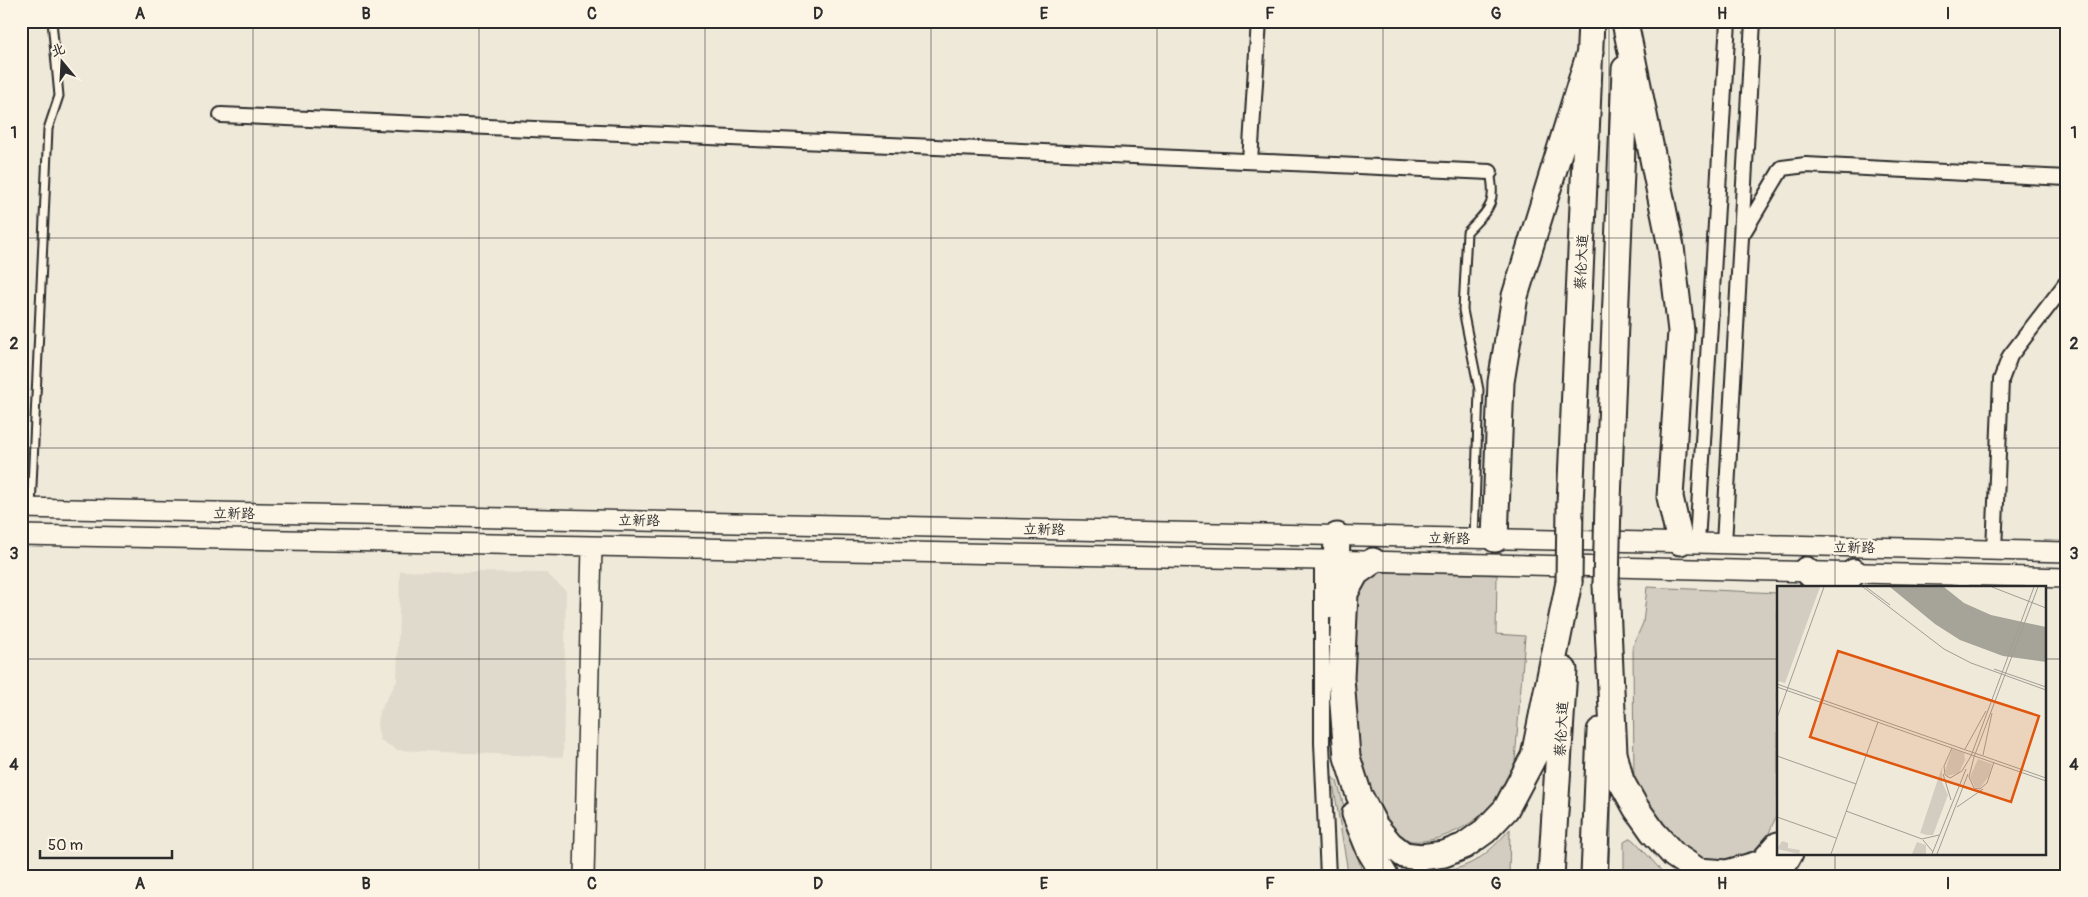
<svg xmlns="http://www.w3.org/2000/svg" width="2088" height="897" viewBox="0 0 2088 897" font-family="Pangolin,'LXGW WenKai TC',sans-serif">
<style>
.built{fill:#e0dacc}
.green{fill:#d2cdc0;stroke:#7e7c76}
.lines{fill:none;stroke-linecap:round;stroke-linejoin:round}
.lane-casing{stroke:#2b2b2b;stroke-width:11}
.street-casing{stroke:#2b2b2b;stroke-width:18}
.secondary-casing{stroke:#2b2b2b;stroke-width:22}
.highway-casing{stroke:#2b2b2b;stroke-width:29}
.lane{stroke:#fcf5e5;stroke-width:7}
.street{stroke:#fcf5e5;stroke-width:14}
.secondary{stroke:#fcf5e5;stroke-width:19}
.highway{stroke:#fcf5e5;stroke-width:25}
.highway-bridge-casing{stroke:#2b2b2b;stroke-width:29;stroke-linecap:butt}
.highway-bridge{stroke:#fcf5e5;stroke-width:25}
.grid{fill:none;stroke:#2b2b2b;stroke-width:1;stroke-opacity:0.55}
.labels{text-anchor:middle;stroke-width:5;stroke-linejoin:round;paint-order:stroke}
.street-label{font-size:14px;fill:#2b2b2b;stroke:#fcf5e5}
.inset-road{fill:none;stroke:#a19d94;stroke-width:1}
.view{fill:#df570e;fill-opacity:0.15;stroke:#df570e;stroke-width:2.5}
.inset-edge{fill:none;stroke:#2b2b2b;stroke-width:2.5}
.neatline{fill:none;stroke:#2b2b2b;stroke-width:2}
.grid-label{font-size:16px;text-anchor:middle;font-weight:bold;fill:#2b2b2b}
</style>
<rect width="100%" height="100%" fill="#efe9da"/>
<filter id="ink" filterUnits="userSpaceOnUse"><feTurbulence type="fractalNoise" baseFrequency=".02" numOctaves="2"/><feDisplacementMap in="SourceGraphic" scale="10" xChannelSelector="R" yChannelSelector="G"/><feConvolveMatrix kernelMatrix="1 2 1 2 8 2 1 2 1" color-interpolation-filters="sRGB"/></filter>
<g filter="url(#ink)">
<path class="built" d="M400 571 546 573 566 591 563 757 397 750 380 740 377 725 379 712 397 681Z"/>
<path class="green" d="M1370 572 1497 575 1496 634 1525 636 1514 773C1511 780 1508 788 1503 794 1484 818 1444 844 1412 841 1406 840 1399 836 1393 834L1358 767 1349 631 1357 587Z
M1647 587 1778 593V812L1769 833 1752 853 1732 859 1709 860 1692 855 1667 832 1634 786 1633 646 1643 623Z
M1332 777 1337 781 1363 876H1347V866Z
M1510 829 1509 876H1404V873C1414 869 1424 872 1435 872 1470 870 1487 855 1510 829Z
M1631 838 1635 841 1666 876H1624V842Z"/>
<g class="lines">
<defs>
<path id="lane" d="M31 508 48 129 59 96 52 21
M1474 539 1479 390 1463 310 1467 232C1489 209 1497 205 1490 172"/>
<path id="street" d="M221 115 1490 172
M1250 161 1259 21
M1743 233 1782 168 1806 165 2067 178
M1697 543 1728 21
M1724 544 1753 21
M1994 551 2001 380 2010 356 2067 282
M1322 560V743L1328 876"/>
<path id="secondary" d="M21 508 1697 543 2067 552
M21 535 1322 560 2067 578
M584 876 592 547"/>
<path id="highway" d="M1626 27 1671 247 1681 331 1670 497 1680 542
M1608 501 1625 69
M1570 504 1591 21
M1495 539 1501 382 1515 296 1590 52
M1373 561 1356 573 1345 593 1341 678 1347 757 1359 795 1375 826 1390 844 1404 855 1421 857 1444 854 1464 846 1485 831 1506 809 1534 756 1569 582
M1806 570 1823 587
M1606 585 1614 753 1621 781 1636 808 1653 832 1674 855 1698 871 1727 873 1762 863 1778 845
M1840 587 1854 572
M1335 606 1337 536
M1355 814 1370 851 1385 876
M1551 876 1564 670
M1594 876 1600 731
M1777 876 1790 853"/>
</defs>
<use href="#lane" class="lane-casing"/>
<use href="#street" class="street-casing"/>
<use href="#secondary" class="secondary-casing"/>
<use href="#highway" class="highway-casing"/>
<use href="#lane" class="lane"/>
<use href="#street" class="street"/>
<use href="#secondary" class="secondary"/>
<use href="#highway" class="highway"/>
<defs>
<path id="highway-bridge" d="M1569 582 1570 504
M1606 585 1608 501"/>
</defs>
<use href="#highway-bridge" class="highway-bridge-casing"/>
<use href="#highway-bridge" class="highway-bridge"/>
</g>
</g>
<path class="grid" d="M253 21V876M479 21V876M705 21V876M931 21V876M1157 21V876M1383 21V876M1609 21V876M1835 21V587M21 238H2067M21 448H2067M21 659H1778M2044 659H2067M1835 853V876"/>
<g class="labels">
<g class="street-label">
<text transform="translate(1581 262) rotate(-87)" y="5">蔡伦大道</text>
<text transform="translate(234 513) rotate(1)" y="5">立新路</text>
<text transform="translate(639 520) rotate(1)" y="5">立新路</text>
<text transform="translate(1044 529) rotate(1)" y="5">立新路</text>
<text transform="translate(1449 538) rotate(1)" y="5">立新路</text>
<text transform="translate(1854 547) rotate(1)" y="5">立新路</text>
<text transform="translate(1561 729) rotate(-87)" y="5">蔡伦大道</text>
</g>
</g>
<g transform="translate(1777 586)">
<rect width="269" height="269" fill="#efe9da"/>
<path d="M0 1H43L8 97 0 95ZM175 163 187 167 188 174 182 187 170 190 168 185ZM201 173 215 178 212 190 203 202 198 201 193 191ZM165 181V196L171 209 156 249H150L143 247ZM5 255 11 257V262L23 264 22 268 0 263ZM140 256 149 259V268H135Z" fill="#d2cdc0"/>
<path d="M113 1H167L187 17 214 29 269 41V76L226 70 183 54 158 38Z" fill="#a6a399"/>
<path class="inset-road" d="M86 1 167 63 194 77 269 104M89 1 113 19M215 1 269 22M217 83 269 101M0 98 269 192M0 101 269 195M0 132 47 1M175 162 167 180 168 189 173 192 185 185 194 170 257 1M188 163 209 125M206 169 215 127M0 170 79 198M217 176 210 197 203 203 197 202 192 191 197 171 261 1M166 188 174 214M180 221 206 203M69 225 145 253M0 231 59 252M145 253 162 249M146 254 156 266M54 268 101 136M155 268 189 183M160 268 191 188"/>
<path class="view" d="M61 65 262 130 234 216 33 151Z"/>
<rect width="269" height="269" class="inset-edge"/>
</g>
<rect width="2088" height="897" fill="none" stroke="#fcf5e5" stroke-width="55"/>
<g transform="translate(62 62) rotate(342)" stroke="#fcf5e5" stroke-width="4" paint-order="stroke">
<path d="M0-4L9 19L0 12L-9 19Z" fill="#2b2b2b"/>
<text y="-8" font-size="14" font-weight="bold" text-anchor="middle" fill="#2b2b2b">北</text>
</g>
<path d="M40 850v8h132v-8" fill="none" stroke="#2b2b2b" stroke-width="2.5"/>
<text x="48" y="850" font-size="15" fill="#2b2b2b" stroke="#fcf5e5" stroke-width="4" paint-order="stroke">50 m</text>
<rect x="28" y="28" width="2032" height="842" class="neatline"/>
<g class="grid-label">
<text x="140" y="19">A</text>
<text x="366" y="19">B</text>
<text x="592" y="19">C</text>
<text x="818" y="19">D</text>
<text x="1044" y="19">E</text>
<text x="1270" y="19">F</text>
<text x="1496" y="19">G</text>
<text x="1722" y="19">H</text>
<text x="1948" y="19">I</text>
<text x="14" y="138">1</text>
<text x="2074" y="138">1</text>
<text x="14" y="349">2</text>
<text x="2074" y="349">2</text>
<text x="14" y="559">3</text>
<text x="2074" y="559">3</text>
<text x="14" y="770">4</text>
<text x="2074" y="770">4</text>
<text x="140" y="889">A</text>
<text x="366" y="889">B</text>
<text x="592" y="889">C</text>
<text x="818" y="889">D</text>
<text x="1044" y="889">E</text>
<text x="1270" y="889">F</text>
<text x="1496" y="889">G</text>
<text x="1722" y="889">H</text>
<text x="1948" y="889">I</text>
</g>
</svg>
